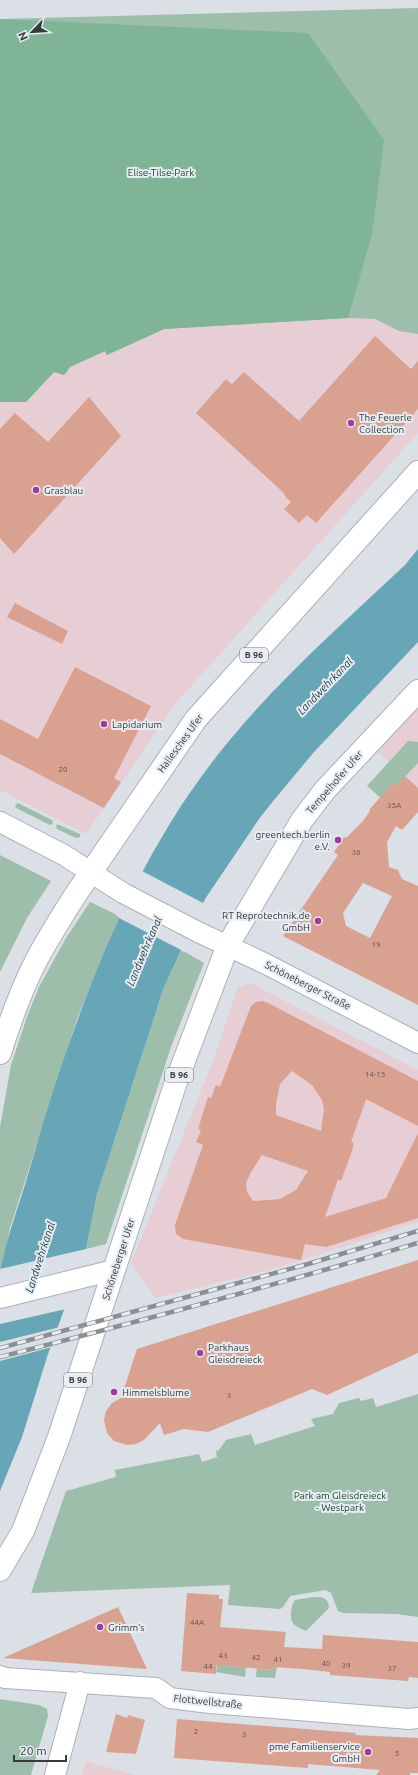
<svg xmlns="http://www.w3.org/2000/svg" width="418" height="1775" viewBox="0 0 418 1775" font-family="Ubuntu,sans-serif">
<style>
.commercial{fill:#e7cdd4}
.green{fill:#9dbeab}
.forest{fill:#7fb496}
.water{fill:#66a6b7}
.pier{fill:#dae0e5}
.building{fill:#d8a190;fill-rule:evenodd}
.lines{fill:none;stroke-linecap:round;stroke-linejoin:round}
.minor-casing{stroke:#abb1b6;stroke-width:22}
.major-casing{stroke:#abb1b6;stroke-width:24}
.minor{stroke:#fff;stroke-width:20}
.major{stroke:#fff;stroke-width:22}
.rail-casing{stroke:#8b8f92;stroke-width:4.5}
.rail{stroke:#e7edf2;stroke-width:3;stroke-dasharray:9;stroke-linecap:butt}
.poi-dot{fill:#a43a9b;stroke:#e7edf2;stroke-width:1.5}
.labels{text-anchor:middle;stroke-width:4;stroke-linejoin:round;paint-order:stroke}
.number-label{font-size:8px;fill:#5f5350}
.shield{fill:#e7edf2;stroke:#6c6f72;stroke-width:1}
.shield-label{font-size:9px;font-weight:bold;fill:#37393b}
.park-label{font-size:10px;fill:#133e29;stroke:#e7edf2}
.poi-label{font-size:10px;fill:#37393b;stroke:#e7edf2;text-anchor:start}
.street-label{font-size:10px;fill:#37393b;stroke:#e7edf2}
.water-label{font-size:11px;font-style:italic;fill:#193840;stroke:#e7edf2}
</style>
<rect width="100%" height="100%" fill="#dae0e5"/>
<path class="commercial" d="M348 318 375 319 399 331 418 334V433L175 704 86 834 0 790V402H26L54 372 64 375 70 367 105 351 108 355 164 329Z
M418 708V788L377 751Z
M250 983 418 1070V1222L281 1267 155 1298 131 1263 213 1061 238 987Z
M86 1761 128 1773 136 1775H82Z"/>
<path class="green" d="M418 8V334L399 331 375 319 348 318 164 329 107 355 105 351 70 367 64 375 54 372 26 402H0V19Z
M408 741 418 742V763L396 786 393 783 383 800 367 786Z
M18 803 52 820 53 824 50 825 16 808 15 806Z
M57 824 80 834V837L76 838 57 829 56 827Z
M0 855 51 881 27 918 0 972Z
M90 902 113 913 121 919 100 963 77 1019 10 1228 2 1269H0V1127L11 1065 28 1014 39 987 66 938Z
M181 951 185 952 204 963 171 1047 106 1244 86 1249 97 1194 164 987Z
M418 1394V1617L397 1614 343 1613 338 1611 331 1593 326 1590 290 1596 283 1607 280 1609 228 1605 230 1585 31 1593 66 1491 116 1477 115 1470 199 1454 202 1462 217 1457 216 1451 219 1450 226 1440 251 1434 255 1445 315 1426 311 1419 333 1414 339 1403 359 1398 361 1401 373 1398 376 1407Z
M313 1597C323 1597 328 1597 329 1608L306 1631C295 1626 290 1625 291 1612 292 1607 292 1604 295 1600Z
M217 1663H226V1666L238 1667 239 1664 246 1665 245 1677 216 1672Z
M257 1666 260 1669 273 1670V1667H277L275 1678 256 1677Z
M0 1699 39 1705 47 1709 48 1716 31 1775H0Z"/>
<path class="forest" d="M0 19 308 33 384 140 372 234 348 318 164 329 107 355 105 351 70 367 64 375 54 372 26 402H0Z"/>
<path class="water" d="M418 549V642L314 752 274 800 259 819 205 899 164 987 97 1194 86 1249 47 1357 22 1437 0 1491C0 1441 0 1392 0 1343 0 1323 0 1293 0 1274 5 1244 15 1216 24 1188 31 1164 38 1141 45 1117 83 994 134 863 213 761 269 688 339 627 405 565Z"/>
<path class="pier" d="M142 871 205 904 183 951 119 918Z
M86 1249V1254L66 1309 0 1324V1269Z
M60 1327 52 1347 0 1361V1342Z"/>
<path class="building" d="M375 336 411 369 418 361V409L316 523 307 515 299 523 284 509 291 502 284 495 285 494 196 413 226 379 232 384 244 372 299 421Z
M89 397 121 436 14 554 0 538V429L15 413 48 442Z
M15 603 68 631 62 644 7 617Z
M75 667 151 706 114 778 121 782 104 808 0 754V719L38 739Z
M405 776 418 788V812L402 830 396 826 387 842 389 867 398 870 402 879 418 886V1005L283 936 338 855 334 852 344 837 346 838 363 821 370 811 369 810 393 783 396 786ZM363 883 392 896 370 938 346 926 343 913Z
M262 1001 268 1003 418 1081V1126L366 1099 351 1142 354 1143 351 1154 341 1181 338 1179 325 1217 386 1198 418 1133V1218L326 1247 305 1244 301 1260 183 1239 176 1234 175 1225 203 1145 196 1142 201 1130 198 1129 208 1097 211 1098 216 1085 220 1087 251 1006 256 1002ZM292 1071 312 1085 322 1100 324 1109 321 1131 276 1115V1104L280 1084ZM262 1155 308 1171 296 1190 280 1199 253 1201 247 1192 246 1183 251 1172Z
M418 1260V1353L327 1395 312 1389 208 1432 184 1429 164 1435 160 1423 144 1440 136 1444 127 1445 114 1441 107 1433 104 1420 106 1411 112 1403 121 1398 137 1349Z
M187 1593 219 1595V1599H223L220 1627 286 1632 284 1647 322 1649 323 1635 418 1642V1678L409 1677 408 1681 330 1675V1672L303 1669 273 1667V1670L216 1665V1674L181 1671Z
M118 1607 147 1669 3 1658Z
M116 1714 127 1718 128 1715 145 1720 136 1754 106 1752Z
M177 1719 356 1733 355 1735 418 1738V1773H410V1775H376L380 1770 308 1764V1768L174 1758Z"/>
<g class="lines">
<defs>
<path id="minor" d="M0 822 64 855 123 893 198 932 266 964 418 1043
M0 1298 114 1270
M0 1676 5 1678 156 1688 170 1698 210 1703 409 1719 418 1718
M55 1775 80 1682"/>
<path id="major" d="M0 1053C10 1021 21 990 36 961 48 938 62 916 76 894L196 719 418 472
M0 1570 23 1531 59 1437 176 1082 228 945 302 820 325 790 418 691"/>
</defs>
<use href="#minor" class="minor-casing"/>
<use href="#major" class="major-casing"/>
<use href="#minor" class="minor"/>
<use href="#major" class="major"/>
<defs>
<path id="rail" d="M0 1348 308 1264 418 1231
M0 1357C140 1321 279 1284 418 1243"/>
</defs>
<use href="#rail" class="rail-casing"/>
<use href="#rail" class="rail"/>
</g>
<g class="poi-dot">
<circle cx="351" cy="423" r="4"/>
<circle cx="36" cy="490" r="4"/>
<circle cx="104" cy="724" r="4"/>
<circle cx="338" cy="840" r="4"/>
<circle cx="318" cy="921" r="4"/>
<circle cx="200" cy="1353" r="4"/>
<circle cx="114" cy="1392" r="4"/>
<circle cx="100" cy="1627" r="4"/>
<circle cx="368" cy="1752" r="4"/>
</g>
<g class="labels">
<g class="number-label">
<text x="63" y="772">20</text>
<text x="394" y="808">35A</text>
<text x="356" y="855">36</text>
<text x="376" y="947">19</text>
<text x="375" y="1077">14-15</text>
<text x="229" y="1398">3</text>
<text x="197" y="1625">44A</text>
<text x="223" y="1658">43</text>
<text x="256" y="1660">42</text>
<text x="278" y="1662">41</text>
<text x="326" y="1666">40</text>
<text x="346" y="1668">39</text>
<text x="208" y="1669">44</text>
<text x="392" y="1671">37</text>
<text x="196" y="1734">2</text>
<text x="244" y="1737">3</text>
<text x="397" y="1756">5</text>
</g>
<g class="shield">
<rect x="240" y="648" width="28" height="14" rx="3"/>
<rect x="165" y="1068" width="28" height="14" rx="3"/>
<rect x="64" y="1373" width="28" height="14" rx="3"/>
</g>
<g class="shield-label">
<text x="254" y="658">B 96</text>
<text x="179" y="1078">B 96</text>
<text x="78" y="1383">B 96</text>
</g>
<g class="park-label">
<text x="161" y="176">Elise-Tilse-Park</text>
<text x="340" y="1499">Park am Gleisdreieck<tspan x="340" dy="12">- Westpark</tspan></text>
</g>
<g class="poi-label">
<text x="359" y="421">The Feuerle<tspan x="359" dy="12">Collection</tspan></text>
<text x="44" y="494">Grasblau</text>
<text x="112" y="728">Lapidarium</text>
<text x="330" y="838" text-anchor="end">greentech.berlin<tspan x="330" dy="12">e.V.</tspan></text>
<text x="310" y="919" text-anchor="end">RT Reprotechnik.de<tspan x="310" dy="12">GmbH</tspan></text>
<text x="208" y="1351">Parkhaus<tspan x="208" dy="12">Gleisdreieck</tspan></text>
<text x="122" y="1396">Himmelsblume</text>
<text x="108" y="1631">Grimm's</text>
<text x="360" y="1750" text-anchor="end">pme Familienservice<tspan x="360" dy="12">GmbH</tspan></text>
</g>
<g class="street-label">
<text transform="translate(180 743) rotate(-54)" y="4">Hallesches Ufer</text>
<text transform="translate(334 782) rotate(-49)" y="4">Tempelhofer Ufer</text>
<text transform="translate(308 985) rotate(27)" y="4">Schöneberger Straße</text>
<text transform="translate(118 1259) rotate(-72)" y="4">Schöneberger Ufer</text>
<text transform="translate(208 1701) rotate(6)" y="4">Flottwellstraße</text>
</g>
<g class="water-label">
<text transform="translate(325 686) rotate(-46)" y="4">Landwehrkanal</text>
<text transform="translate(144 951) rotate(-67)" y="4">Landwehrkanal</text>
<text transform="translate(40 1257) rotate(-72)" y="4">Landwehrkanal</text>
</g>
</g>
<g transform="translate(32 32) rotate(245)" stroke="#e7edf2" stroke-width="3" paint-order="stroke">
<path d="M0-3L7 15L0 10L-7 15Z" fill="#37393b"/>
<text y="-6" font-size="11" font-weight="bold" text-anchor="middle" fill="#37393b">N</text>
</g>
<path d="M14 1755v6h52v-6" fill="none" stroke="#37393b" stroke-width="2"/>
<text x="20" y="1755" font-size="12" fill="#37393b" stroke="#e7edf2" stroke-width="3" paint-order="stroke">20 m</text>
</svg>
